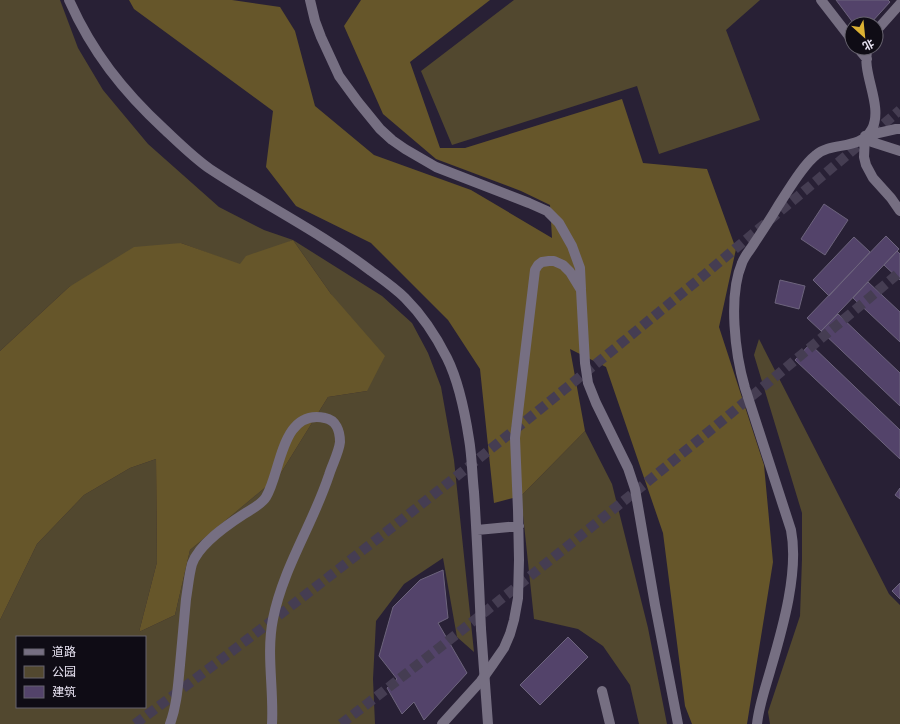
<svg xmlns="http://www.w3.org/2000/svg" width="900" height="724" viewBox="0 0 900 724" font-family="Overpass,'Noto Sans SC',sans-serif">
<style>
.green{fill:#52482f;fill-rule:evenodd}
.forest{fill:#66562a}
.building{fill:#53436a;stroke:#6d647d}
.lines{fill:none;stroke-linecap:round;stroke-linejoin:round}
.major-tunnel{stroke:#453d52;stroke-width:10;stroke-dasharray:10 5;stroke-linecap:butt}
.minor{stroke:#766f82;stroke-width:10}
.minor-bridge{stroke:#766f82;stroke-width:10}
</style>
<rect width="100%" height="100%" fill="#282035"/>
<path class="green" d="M0 0H60L78 48 103 90 148 144 219 207 264 230 293 240 382 296 412 323 428 353 441 387 454 460 474 652 457 637 443 558 404 584 376 621 373 679 375 724H0V620L37 544 84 495 130 468 156 459 157 562 139 632 175 615 190 550 279 476 328 397 367 391 331 294 293 240 240 265 181 243 69 287 0 351ZM17 637H145V707H17Z
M514 0H760L726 30 760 120 659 154 637 86 452 145 421 71Z
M759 339 889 594 900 605V724H770L768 712 800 616 802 559V513L754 355Z
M585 431 612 484 648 628 667 724H639L630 685 603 646 578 629 534 619 521 496Z"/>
<path class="forest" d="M129 0H232L280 7 295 31 315 106 374 155 471 190 552 238 550 205 521 191 436 159 383 114 344 26 361 0H490L410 62 440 148H465L622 99 643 163 707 169 736 249 719 327 764 465 773 562 747 724H692L685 706 663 533 606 367 570 349 585 431 521 496 494 503 480 369 448 320 371 243 296 206 266 167 273 111 134 9Z
M293 240 331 294 385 356 367 391 328 397 279 476 190 550 175 615 139 632 157 562 156 459 130 468 84 495 37 544 0 620V351L69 287 134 247 181 243 240 264 246 256Z"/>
<path class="building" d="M836 0H888L890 2 870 24H854Z
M824 204 848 220 825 255 801 239Z
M886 236 899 249 821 331 807 318Z
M854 237 870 252 829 296 813 280Z
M897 251 900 254V280L884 265Z
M780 280 805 286 799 309 775 303Z
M868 282 900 312V342L853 298Z
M838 314 900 373V406L821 331Z
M810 344 900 430V459L795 360Z
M900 488V499L895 495Z
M443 570 448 618 438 623 467 673 424 720 414 702 402 714 387 688 397 679 379 656 393 607 420 580Z
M900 583V599L892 591Z
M568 637 588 657 540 705 520 685Z"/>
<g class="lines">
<path class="major-tunnel" d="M135 724C329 580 518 429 704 275 769 220 835 166 900 110
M341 724C531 578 717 427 900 272"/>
<path class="minor" d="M69 0C92 52 123 91 164 129 179 143 194 158 210 169 263 204 320 232 371 271 382 279 395 288 405 298 422 315 436 336 447 358 459 382 465 413 469 439 472 456 472 474 474 492 477 537 479 583 481 629
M310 0 315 21 321 37 339 76 358 102 380 129 392 140 405 149 436 167 529 203 547 211 559 223 572 246 580 268 581 289
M821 0 852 40
M876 31 900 4
M858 48 867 59
M865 136 864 157 866 165 873 178 891 198 900 211
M865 136 872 142 900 151
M865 136 896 129H900
M477 530 519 526
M602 691 610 724
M170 724C177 705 178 685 180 665 182 643 184 621 186 599 188 587 189 575 192 564 199 544 227 525 244 514 252 509 262 504 266 497 281 473 281 408 325 418 336 420 340 431 340 442 339 452 332 465 329 475 313 524 283 568 273 619 266 654 274 689 272 724
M442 724 481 681 493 664 504 648 510 634 514 620 518 598 519 560 518 510 515 438 535 270 538 265 542 262 549 261H554L563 265 570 272 581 290 585 363 588 383 596 403 628 468 635 489 655 605 678 724
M757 724C759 705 766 686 771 668 783 627 799 571 791 530L745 388C735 354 728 296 742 263 745 255 751 249 755 242 763 230 771 218 778 206 788 191 802 166 816 155 832 141 860 151 872 129 884 105 860 72 868 48"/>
<path class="minor-bridge" d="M481 629 488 724"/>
</g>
<rect x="16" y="636" width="130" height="72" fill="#0f0c15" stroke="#66626e"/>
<rect x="24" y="649" width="20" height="6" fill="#766f82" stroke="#66626e"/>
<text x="52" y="656" font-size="12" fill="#e9e4f3">道路</text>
<rect x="24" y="666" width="20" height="12" fill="#52482f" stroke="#66626e"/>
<text x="52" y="676" font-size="12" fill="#e9e4f3">公园</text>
<rect x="24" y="686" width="20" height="12" fill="#53436a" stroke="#66626e"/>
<text x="52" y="696" font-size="12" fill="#e9e4f3">建筑</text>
<g transform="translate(864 36) rotate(153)"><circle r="19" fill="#0f0c15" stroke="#66626e"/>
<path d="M0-3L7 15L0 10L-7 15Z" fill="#dcb233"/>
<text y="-6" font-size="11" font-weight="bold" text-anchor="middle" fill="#e9e4f3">北</text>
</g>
</svg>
